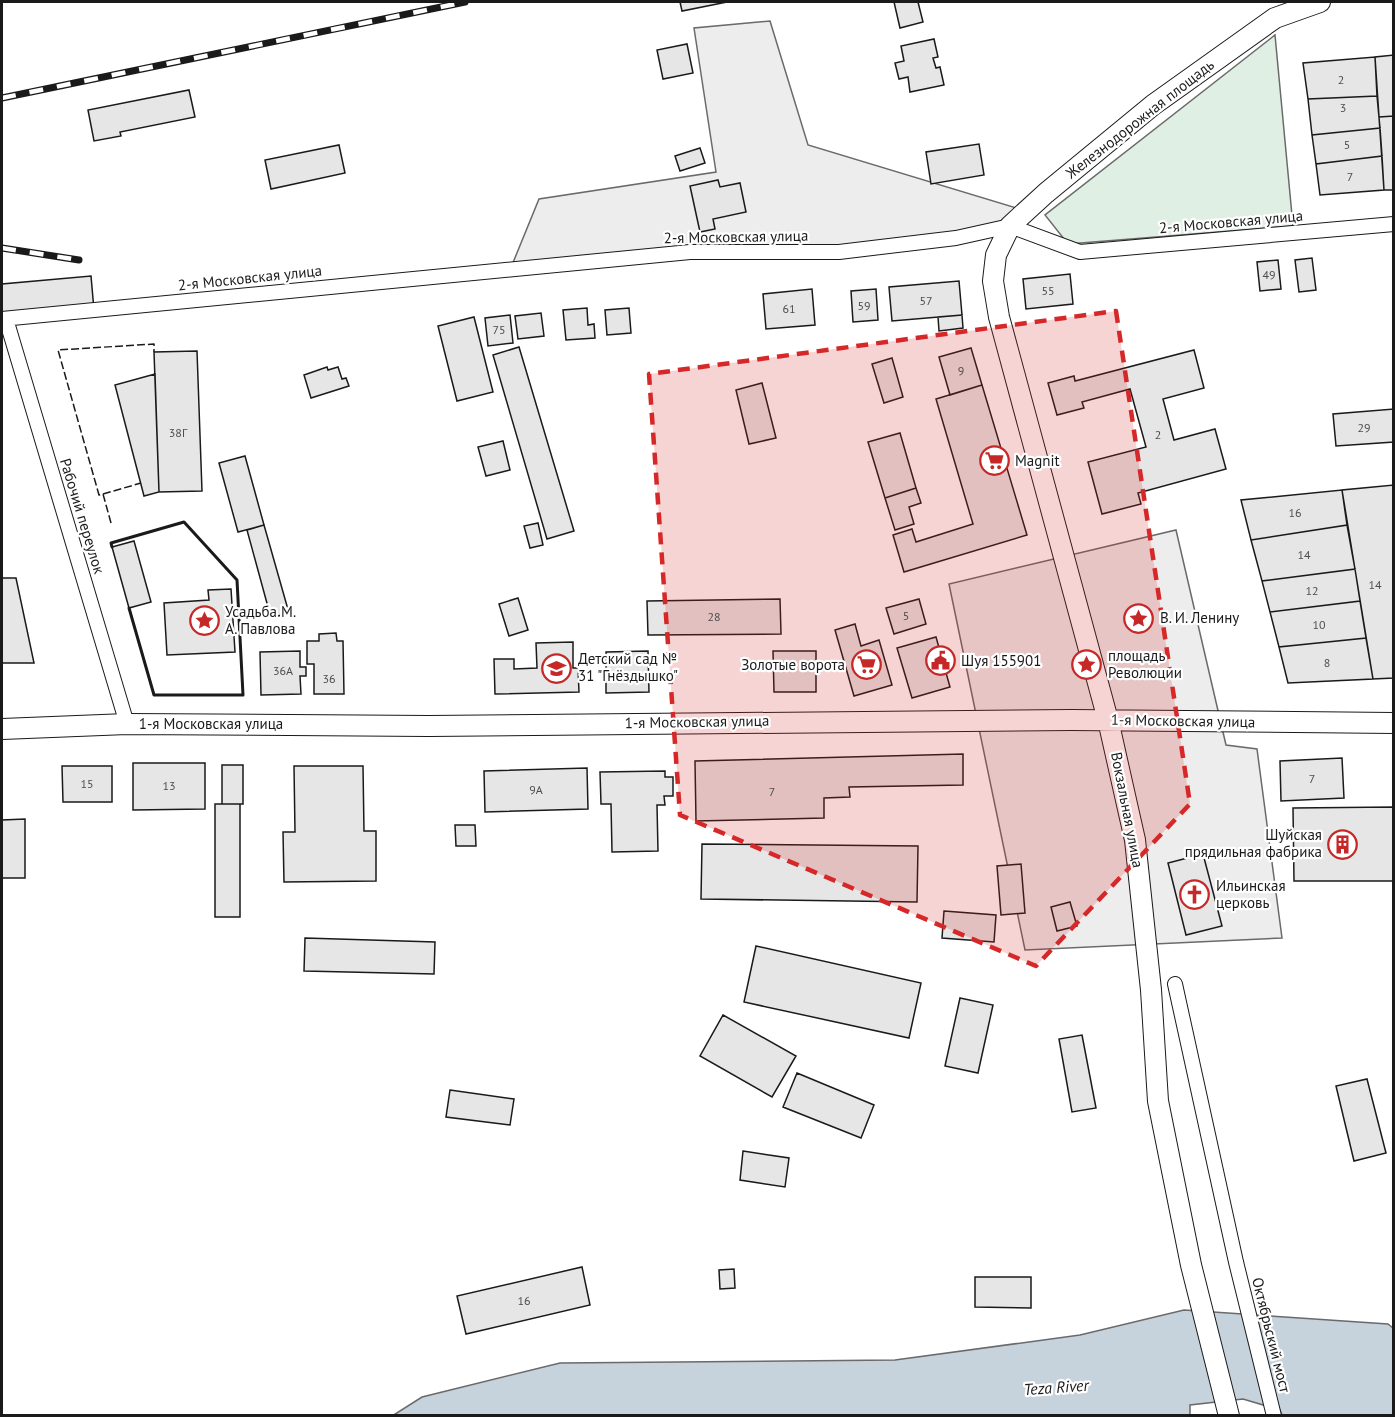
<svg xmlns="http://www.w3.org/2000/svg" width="1395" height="1417" viewBox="0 0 1395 1417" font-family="'PT Sans',sans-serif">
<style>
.green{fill:#e0efe3;stroke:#6a6a6a;stroke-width:1.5}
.parking{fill:#ededed;stroke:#6a6a6a;stroke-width:1.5}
.water{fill:#c6d2dc;stroke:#6a6a6a;stroke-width:1.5}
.building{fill:#e6e6e6;stroke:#1a1a1a;stroke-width:1.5}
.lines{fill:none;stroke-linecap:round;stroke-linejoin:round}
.street-casing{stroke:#1a1a1a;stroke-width:16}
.secondary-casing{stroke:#1a1a1a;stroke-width:22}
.street{stroke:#fff;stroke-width:14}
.secondary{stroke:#fff;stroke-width:20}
.rail-casing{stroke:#1a1a1a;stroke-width:7}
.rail{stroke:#fff;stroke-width:4.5;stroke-dasharray:14;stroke-linecap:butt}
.fence{stroke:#1a1a1a;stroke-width:1.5;stroke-dasharray:8 3;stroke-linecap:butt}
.wall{stroke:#1a1a1a;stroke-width:3}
.marked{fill:#d62828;fill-opacity:0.2;stroke:#d62828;stroke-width:4.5;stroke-dasharray:12 8;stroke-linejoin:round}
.labels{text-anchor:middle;stroke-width:4.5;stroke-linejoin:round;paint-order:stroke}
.number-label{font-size:12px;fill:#4d4d4d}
.street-label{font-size:15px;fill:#1a1a1a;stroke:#fff}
.poi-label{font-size:15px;fill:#1a1a1a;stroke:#fff;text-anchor:start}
.water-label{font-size:16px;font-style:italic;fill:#1a1a1a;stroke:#fff}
</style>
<rect width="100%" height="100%" fill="#fff"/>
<path class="green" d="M1275 35 1293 226 1068 244 1045 215Z"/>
<path class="parking" d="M770 21 808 145 1026 211 1010 226 839 252H690L510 270 539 199 716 172 694 28Z
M1176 530 1226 745 1257 749 1282 938 1025 950 949 584Z"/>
<path class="water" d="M1184 1310 1388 1324 1393 1328V1415H1282L1280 1410 1243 1399 1190 1405V1416H392L422 1397 560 1363 895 1360 1080 1335Z"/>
<path class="building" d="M680 2H727L682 11Z
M894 2H918L923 22 900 28Z
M934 39 938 57 933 58 936 68 940 67 944 85 910 92 908 77 899 79 895 63 904 61 901 46Z
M687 44 693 73 663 79 657 50Z
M1394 55V116L1379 117 1375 57Z
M1375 57 1377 96 1308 99 1303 63Z
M189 90 195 117 120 132 121 136 94 141 88 110Z
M1377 96 1380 128 1312 135 1308 99Z
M1394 116V190H1384L1379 117Z
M1380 128 1382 156 1316 164 1312 135Z
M979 144 984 175 931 184 926 152Z
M339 145 345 173 271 189 265 160Z
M700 148 705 163 680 171 675 156Z
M1382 156 1384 190 1320 195 1316 164Z
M718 180 720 187 740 183 746 212 713 219 715 229 700 232 690 186Z
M1312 258 1316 290 1299 292 1295 260Z
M1278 260 1281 289 1260 291 1257 262Z
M1070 274 1073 304 1026 309 1023 279Z
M91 276 94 310 2 319V284Z
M959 281 962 315 892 321 889 287Z
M812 289 815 325 766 329 763 294Z
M876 289 878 320 853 322 851 291Z
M587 308 588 325 594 324 595 338 566 340 563 310Z
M629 308 631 333 607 335 605 310Z
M541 313 544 336 518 339 515 316Z
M510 315 513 343 488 346 485 318Z
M962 315 963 328 939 331 938 317Z
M474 317 493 392 457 401 438 326Z
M519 347 574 531 547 539 493 355Z
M971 348 982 385 950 395 939 357Z
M1194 350 1204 388 1163 399 1174 440 1215 429 1226 469 1138 493 1141 504 1102 514 1088 462 1146 447 1130 389 1082 402 1084 408 1057 415 1048 383 1074 376 1075 381Z
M197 351 202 491 159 492 154 352Z
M892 358 903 397 884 403 872 364Z
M327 367 328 370 338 367 342 379 346 378 349 386 311 398 304 375Z
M155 374 159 492 144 496 115 385Z
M762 383 776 438 749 444 736 390Z
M982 385 1027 535 904 572 893 535 912 529 916 542 973 524 936 399Z
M1394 409V442L1336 446 1333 414Z
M900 433 916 488 885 498 868 442Z
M503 441 510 470 486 476 478 447Z
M245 456 264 525 238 532 219 463Z
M1394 485V678L1373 679 1342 490Z
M916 488 921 503 909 507 914 524 895 530 885 498Z
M1342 490 1347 525 1251 540 1241 500Z
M538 523 543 545 530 548 524 526Z
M264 525 289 613 271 618 247 530Z
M1347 525 1355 569 1262 581 1251 540Z
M134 541 151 602 129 608 112 547Z
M1355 569 1360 601 1270 612 1262 581Z
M2 578H16L34 663H2Z
M231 589 235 652 167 655 164 603 209 600 208 590Z
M518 598 528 630 509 636 499 604Z
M780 599 781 634 648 635 647 601Z
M919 599 926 624 894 634 886 608Z
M1360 601 1366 638 1279 647 1270 612Z
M855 624 861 646 879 640 892 685 854 696 835 630Z
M336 633 337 641H343L344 694H314V664H307V641H319V634Z
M936 637 950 687 912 698 897 648Z
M1366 638 1373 679 1288 683 1279 647Z
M573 642V668H578L579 692 495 694 494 659H514V669L537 668 536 643Z
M300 651V667H306V676H300L301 694 261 695 260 652Z
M648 651 649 692 606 693V652Z
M773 651H816V692H774Z
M963 754V785L849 787 850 797 824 798V818L696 821 695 761Z
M1342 758 1344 798 1281 801 1280 761Z
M133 763H205V809L133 810Z
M222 765H243V804H222Z
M62 766H112V802H63Z
M294 766H363L364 831H376V881L284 882 283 832H295Z
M587 768 588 809 485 812 484 771Z
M665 771V777H673V796H664L665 805H657L658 851 612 852 611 804H601L600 772Z
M215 804H240V917H215Z
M1394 807V881H1294L1293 808Z
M25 819V878H2V820Z
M455 825H475L476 846H456Z
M702 844 918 846 917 902 701 899Z
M1203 854 1222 926 1186 935 1168 863Z
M1021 864 1025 913 1001 915 997 866Z
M1070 902 1077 926 1057 931 1051 907Z
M944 911 996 915 994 942 942 938Z
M305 938 435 942 434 974 304 971Z
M756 946 921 983 909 1038 744 1002Z
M960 998 993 1005 978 1073 945 1066Z
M723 1015 796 1056 772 1097 700 1056Z
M1082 1035 1096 1108 1072 1112 1059 1039Z
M797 1073 874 1105 861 1138 783 1107Z
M1367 1079 1386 1153 1354 1161 1336 1086Z
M450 1090 514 1099 510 1125 446 1117Z
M743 1151 789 1158 785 1187 740 1180Z
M582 1267 590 1305 466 1334 457 1296Z
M734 1269 735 1288 720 1289 719 1270Z
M975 1277H1031V1308L975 1307Z"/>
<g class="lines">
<defs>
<path id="street" d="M2 319 690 252H839L956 238 1010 226 1080 252 1394 224
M6 319 127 724
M1175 984 1236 1262 1274 1416"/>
<path id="secondary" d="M2 729 127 724 429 726 1071 720 1394 723
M1229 1416 1191 1265 1158 1101 1151 990 1135 840 1108 720 999 317 993 281 996 255 1010 226 1046 193 1153 105 1275 18 1320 2"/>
</defs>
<use href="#street" class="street-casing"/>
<use href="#secondary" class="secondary-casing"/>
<use href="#street" class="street"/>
<use href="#secondary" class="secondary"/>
<defs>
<path id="rail" d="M2 98 465 2
M2 248 79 260"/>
</defs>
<use href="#rail" class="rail-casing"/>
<use href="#rail" class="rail"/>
<path class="fence" d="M103 494 141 483
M111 523 103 494 99 495 58 350 154 344V352"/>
<path class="wall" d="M112 547 111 543 184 522 237 580 243 695H154L129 608"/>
</g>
<path class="marked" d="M1116 311 1190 804 1036 966 680 815 649 374Z"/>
<defs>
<symbol id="supermarket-ring" viewBox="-11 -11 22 22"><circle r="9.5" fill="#fff" stroke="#c62828" stroke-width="1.5"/><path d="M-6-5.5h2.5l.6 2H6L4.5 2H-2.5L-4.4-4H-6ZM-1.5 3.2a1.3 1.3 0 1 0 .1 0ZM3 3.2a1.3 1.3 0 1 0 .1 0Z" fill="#c62828"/></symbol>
<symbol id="sight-ring" viewBox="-11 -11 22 22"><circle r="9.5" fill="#fff" stroke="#c62828" stroke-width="1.5"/><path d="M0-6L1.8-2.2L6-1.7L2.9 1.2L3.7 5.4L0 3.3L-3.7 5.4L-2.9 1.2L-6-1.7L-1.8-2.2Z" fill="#c62828"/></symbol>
<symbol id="civic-ring" viewBox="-11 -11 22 22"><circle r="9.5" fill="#fff" stroke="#c62828" stroke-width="1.5"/><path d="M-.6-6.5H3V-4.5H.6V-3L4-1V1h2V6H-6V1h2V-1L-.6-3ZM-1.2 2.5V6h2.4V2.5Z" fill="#c62828"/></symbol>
<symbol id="school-ring" viewBox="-11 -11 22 22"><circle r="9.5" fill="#fff" stroke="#c62828" stroke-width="1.5"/><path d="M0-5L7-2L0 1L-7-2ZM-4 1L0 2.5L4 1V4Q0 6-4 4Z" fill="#c62828"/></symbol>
<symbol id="building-ring" viewBox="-11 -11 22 22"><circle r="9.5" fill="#fff" stroke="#c62828" stroke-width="1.5"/><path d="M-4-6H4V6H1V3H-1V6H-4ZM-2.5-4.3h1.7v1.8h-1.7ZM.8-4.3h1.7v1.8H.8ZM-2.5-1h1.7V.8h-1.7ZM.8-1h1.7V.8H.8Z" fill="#c62828"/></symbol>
<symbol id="church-ring" viewBox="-11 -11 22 22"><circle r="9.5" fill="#fff" stroke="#c62828" stroke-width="1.5"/><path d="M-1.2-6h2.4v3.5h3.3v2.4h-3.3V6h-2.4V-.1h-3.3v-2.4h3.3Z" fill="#c62828"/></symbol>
</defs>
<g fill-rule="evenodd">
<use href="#supermarket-ring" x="978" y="444" width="33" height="33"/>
<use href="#sight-ring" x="1122" y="602" width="33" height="33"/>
<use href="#sight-ring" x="188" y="604" width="33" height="33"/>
<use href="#civic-ring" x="924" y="644" width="33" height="33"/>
<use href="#supermarket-ring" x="850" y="648" width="33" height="33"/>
<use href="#sight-ring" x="1070" y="648" width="33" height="33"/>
<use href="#school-ring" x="540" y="652" width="33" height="33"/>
<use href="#building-ring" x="1326" y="828" width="33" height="33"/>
<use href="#church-ring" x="1178" y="878" width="33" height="33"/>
</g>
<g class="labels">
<g class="number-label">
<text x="1341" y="84">2</text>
<text x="1343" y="112">3</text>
<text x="1347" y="149">5</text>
<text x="1350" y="181">7</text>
<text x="1269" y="279">49</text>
<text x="1048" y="295">55</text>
<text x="926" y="305">57</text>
<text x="864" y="310">59</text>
<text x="789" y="313">61</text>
<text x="499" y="334">75</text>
<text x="961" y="375">9</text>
<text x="1364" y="432">29</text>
<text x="178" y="437">38Г</text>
<text x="1158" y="439">2</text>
<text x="1295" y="517">16</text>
<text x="1304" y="559">14</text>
<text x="1375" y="589">14</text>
<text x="1312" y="595">12</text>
<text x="906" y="620">5</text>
<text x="714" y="621">28</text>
<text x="1319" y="629">10</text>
<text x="1327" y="667">8</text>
<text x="283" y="675">36А</text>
<text x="329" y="683">36</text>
<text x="1312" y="783">7</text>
<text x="87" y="788">15</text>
<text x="169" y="790">13</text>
<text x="536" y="794">9А</text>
<text x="772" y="796">7</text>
<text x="524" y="1305">16</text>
</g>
<g class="street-label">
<text transform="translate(1140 119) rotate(-38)" y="5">Железнодорожная площадь</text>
<text transform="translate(1231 222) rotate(-5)" y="5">2-я Московская улица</text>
<text transform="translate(736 237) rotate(-1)" y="5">2-я Московская улица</text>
<text transform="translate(250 278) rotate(-6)" y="5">2-я Московская улица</text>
<text transform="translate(82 516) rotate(73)" y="5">Рабочий переулок</text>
<text transform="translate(1183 721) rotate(1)" y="5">1-я Московская улица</text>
<text transform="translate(697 722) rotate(-1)" y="5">1-я Московская улица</text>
<text x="211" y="729">1-я Московская улица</text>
<text transform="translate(1127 810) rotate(79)" y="5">Вокзальная улица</text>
<text transform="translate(1271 1335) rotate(76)" y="5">Октябрьский мост</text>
</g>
<g class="poi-label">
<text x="1015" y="466">Magnit</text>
<text x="225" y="617">Усадьба М.<tspan x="225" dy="17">А. Павлова</tspan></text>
<text x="1160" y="623">В. И. Ленину</text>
<text x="1108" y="661">площадь<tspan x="1108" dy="17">Революции</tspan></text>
<text x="578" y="664">Детский сад №<tspan x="578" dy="17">31 "Гнёздышко"</tspan></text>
<text x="961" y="666">Шуя 155901</text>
<text x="845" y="670" text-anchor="end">Золотые ворота</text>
<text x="1322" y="840" text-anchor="end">Шуйская<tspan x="1322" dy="17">прядильная фабрика</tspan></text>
<text x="1216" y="891">Ильинская<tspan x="1216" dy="17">церковь</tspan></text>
</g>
<g class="water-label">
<text transform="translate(1056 1387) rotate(-4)" y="6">Teza River</text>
</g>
</g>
<rect width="1395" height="1417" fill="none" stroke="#1a1a1a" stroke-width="6"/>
</svg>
